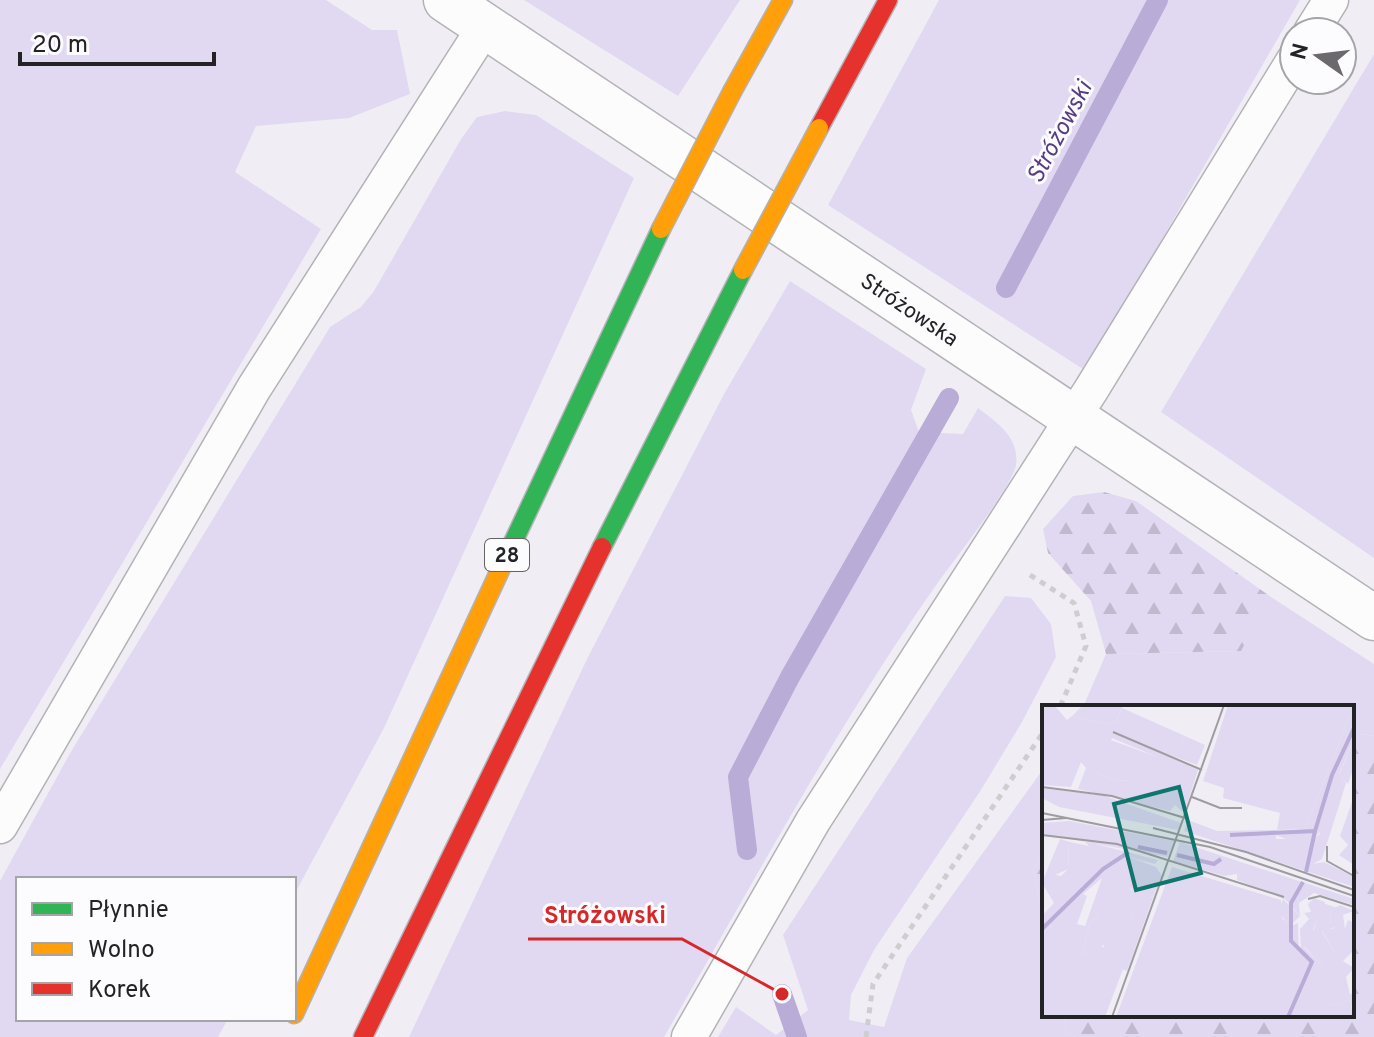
<svg xmlns="http://www.w3.org/2000/svg" width="1374" height="1037" viewBox="0 0 1374 1037" font-family="Overpass,sans-serif">
<style>
.green{fill:#e1d9f2}
.forest{fill:url(#forest-firs)}
.lines{fill:none;stroke-linecap:round;stroke-linejoin:round}
.stream{stroke:#b9acd6;stroke-width:20}
.lane-casing{stroke:#b3b2b6;stroke-width:37}
.street-casing{stroke:#b3b2b6;stroke-width:47}
.fast-casing{stroke:#b3b2b6;stroke-width:21}
.slow-casing{stroke:#b3b2b6;stroke-width:21}
.jam-casing{stroke:#b3b2b6;stroke-width:21}
.path{stroke:#ceced0;stroke-width:5;stroke-dasharray:6 6;stroke-linecap:butt}
.lane{stroke:#fdfcfd;stroke-width:34}
.street{stroke:#fdfcfd;stroke-width:44}
.fast{stroke:#30b455;stroke-width:18}
.slow{stroke:#ff9f0a;stroke-width:18}
.jam{stroke:#e5322d;stroke-width:18}
.slow-bridge-casing{stroke:#b3b2b6;stroke-width:21;stroke-linecap:butt}
.slow-bridge{stroke:#ff9f0a;stroke-width:18}
.labels{text-anchor:middle;stroke-width:6;stroke-linejoin:round;paint-order:stroke}
.shield{fill:#fcfbfe;stroke:#646366;stroke-width:2}
.shield-label{font-size:20px;font-weight:bold;fill:#232225}
.street-label{font-size:22px;fill:#232225;stroke:#fcfbfe}
.water-label{font-size:24px;font-style:italic;fill:#563c83;stroke:#fcfbfe}
.inset-river{fill:none;stroke:#b9acd6;stroke-width:4}
.inset-road{fill:none;stroke:#9e9ca1;stroke-width:2}
.view{fill:#0f766e;fill-opacity:0.15;stroke:#0f766e;stroke-width:4}
.inset-edge{fill:none;stroke:#232225;stroke-width:4}
.leader{fill:none;stroke:#d62828;stroke-width:3}
.callout-dot{fill:#d62828;stroke:#fcfbfe;stroke-width:3}
.callout-label{font-size:24px;text-anchor:middle;font-weight:bold;fill:#d62828;stroke:#fcfbfe;stroke-width:6;stroke-linejoin:round;paint-order:stroke}
</style>
<defs>
<pattern id="forest-firs" width="22" height="20" patternUnits="userSpaceOnUse" patternTransform="scale(2)"><rect width="22" height="20" fill="#e1d9f2"/><path d="M5 1l3.5 6h-7zM16 11l3.5 6h-7z" fill="#c1bacf"/></pattern>
</defs>
<rect width="100%" height="100%" fill="#f0eef4"/>
<path class="green" d="M0 0H326L372 30H397L410 94 349 118 256 126 235 172 321 229 0 769Z
M524 0H740L678 96Z
M939 0H1300L1086 371 828 205Z
M1374 54V558L1161 412Z
M505 111 536 115 634 178 384 728 294 895V879H18V1019H228L218 1037H0V881L69 755 330 327 361 307 374 291 461 139 477 117Z
M790 281 926 369 911 410 919 432 963 434 978 408C996 422 1020 437 1016 465 1013 485 955 559 939 581 837 725 753 884 664 1037H409L588 657 724 394Z
M1005 596 1031 598 1051 624 1056 657 1022 722 981 790 874 950 851 995 849 1020 884 1027 907 958 1044 768V853L1033 869 1044 921V1015H1063L1067 1033 1075 1037H718L736 1007 776 1035 808 1010 783 935Z
M1271 597 1374 664V736L1352 733V707H1083L1106 654 1240 651Z"/>
<path class="forest" d="M1104 492 1136 501 1271 597 1241 651 1106 654 1091 601 1048 553 1043 529 1073 496Z
M1352 733 1374 736V1037H1075L1067 1033 1063 1015H1352Z
M1044 853V921L1033 869Z"/>
<g class="lines">
<path class="stream" d="M1006 288 1158 0
M747 850 738 777 790 677 949 398
M782 994 797 1037"/>
<defs>
<path id="lane" d="M1311 32 1331 0
M0 826 254 388 486 25
M689 1037 813 821 1091 390 1294 60"/>
<path id="street" d="M446 0 1374 618"/>
<path id="fast" d="M602 547 743 270
M508 553 661 229"/>
<path id="slow" d="M733 90 783 0
M294 1014 508 553"/>
<path id="jam" d="M819 128 888 0
M363 1037 602 547"/>
</defs>
<use href="#lane" class="lane-casing"/>
<use href="#street" class="street-casing"/>
<use href="#fast" class="fast-casing"/>
<use href="#slow" class="slow-casing"/>
<use href="#jam" class="jam-casing"/>
<path class="path" d="M1030 575 1074 603 1086 646 1060 707
M866 1037 873 984 1044 731"/>
<use href="#lane" class="lane"/>
<use href="#street" class="street"/>
<use href="#fast" class="fast"/>
<use href="#slow" class="slow"/>
<use href="#jam" class="jam"/>
<defs>
<path id="slow-bridge" d="M661 229 733 90
M743 270 819 128"/>
</defs>
<use href="#slow-bridge" class="slow-bridge-casing"/>
<use href="#slow-bridge" class="slow-bridge"/>
</g>
<g class="labels">
<rect class="shield" x="485" y="539" width="44" height="32" rx="6"/>
<g class="shield-label">
<text x="507" y="562">28</text>
</g>
<g class="street-label">
<text transform="translate(910 309) rotate(34)" y="8">Stróżowska</text>
</g>
<g class="water-label">
<text transform="translate(1059 132) rotate(-62)" y="8">Stróżowski</text>
</g>
</g>
<g transform="translate(1042 705)">
<rect width="312" height="312" fill="#f0eef4"/>
<path d="M0 0H12L25 15 30 11 65 19 74 16 80 3 143 31 134 45 120 47 156 65 142 108 133 100 128 106 36 84 44 63 39 57 29 82 0 80ZM70 33 113 51 120 81 111 67 99 87 89 76 70 75 55 67ZM186 0H312L263 124 235 125 234 134H270L277 130 287 103 295 107 280 154 271 159 282 157 312 172V182L142 126 146 115 175 126 235 125 238 108 181 93 182 83 161 76ZM312 35V61L306 79 297 70ZM0 83 63 91 139 118 136 125 17 102 0 93ZM27 116 132 136 126 152 0 129V118ZM18 134 32 138H27L26 164 9 172 4 168ZM42 136 116 155 113 159 87 152 114 162 120 171 113 187 102 170 88 184 95 190 89 216 65 241 57 239 64 212 61 203 48 220 40 249 81 264 63 312H0V228L10 222 7 214 48 142ZM60 173 43 221 35 219 45 191 41 189ZM138 137 312 194V200L272 188 257 198 258 211 244 195 195 175V169L182 171 131 156ZM130 162 239 195 240 213 249 221 256 218 257 250 237 312H74ZM272 193 283 197 271 225 293 248 280 226 293 223 287 216 290 205 298 200 312 206 301 210 303 224 306 215 312 218V245L301 256 312 263 304 272 308 290 312 285V312L308 294 292 301 276 293 291 274 263 242 259 244 258 224 267 214 262 208 269 207 266 199Z" fill="#e1d9f2" fill-rule="evenodd"/>
<path d="M41 0H81L74 16 65 19 30 11ZM312 0V35L297 69 304 78 295 107 287 104 283 122 256 149 251 137 232 129 263 124ZM143 31 163 40 155 60 120 47 134 44ZM63 33 132 58 140 64 120 82 111 68 99 88 89 76 70 75 55 67ZM312 91V160L297 150 306 140 298 131ZM27 137 67 145 77 157 63 169 55 165 7 214 10 222 0 228V211L12 198 0 178 4 168 19 171 26 164ZM99 161 113 187 85 266 40 249 48 220 61 203 59 193 79 196 73 211 64 212 60 243 89 216 94 191 87 180 89 165ZM241 194 258 211 248 221 236 207ZM281 198 301 205H290L287 216 293 222 280 227 293 248 289 255 267 239ZM262 242 292 274 277 293 292 301 308 294 311 312H237L234 300 255 247Z" fill="#e1d9f2"/>
<path class="inset-river" d="M188 130 273 126 290 70 312 23M96 142 125 148M135 150 172 159 179 154M264 167 273 126M0 224 61 164 87 147M246 312 270 257 249 236V198L261 177"/>
<path class="inset-road" d="M71 27 160 65M0 82 70 91 143 113M150 92 178 103H200M0 108 168 142 312 191M0 115 24 113M111 123 204 147 312 185M0 130 75 139 242 192M285 141V156L312 171M266 194 278 191 312 202M70 312 182 0"/>
<path class="view" d="M137 82 159 168 94 185 72 99Z"/>
<rect width="312" height="312" class="inset-edge"/>
</g>
<path class="leader" d="M782 994L682 939H528"/>
<circle class="callout-dot" cx="782" cy="994" r="8"/>
<g class="callout-label">
<text x="605" y="923">Stróżowski</text>
</g>
<rect x="16" y="877" width="280" height="144" fill="#fcfbfe" stroke="#a5a4a7" stroke-width="2"/>
<rect x="32" y="903" width="40" height="12" fill="#30b455" stroke="#a5a4a7" stroke-width="2"/>
<text x="88" y="917" font-size="24" fill="#232225">Płynnie</text>
<rect x="32" y="943" width="40" height="12" fill="#ff9f0a" stroke="#a5a4a7" stroke-width="2"/>
<text x="88" y="957" font-size="24" fill="#232225">Wolno</text>
<rect x="32" y="983" width="40" height="12" fill="#e5322d" stroke="#a5a4a7" stroke-width="2"/>
<text x="88" y="997" font-size="24" fill="#232225">Korek</text>
<g transform="translate(1318 56) rotate(284)"><circle r="38" fill="#fcfbfe" stroke="#a5a4a7" stroke-width="2"/>
<path d="M0-6L14 30L0 20L-14 30Z" fill="#6b696d"/>
<text y="-12" font-size="22" font-weight="bold" text-anchor="middle" fill="#232225">N</text>
</g>
<path d="M20 52v12h194v-12" fill="none" stroke="#232225" stroke-width="4"/>
<text x="32" y="52" font-size="24" fill="#232225" stroke="#fcfbfe" stroke-width="6" paint-order="stroke">20 m</text>
</svg>
